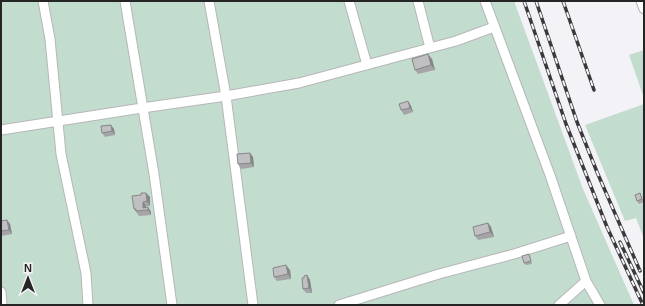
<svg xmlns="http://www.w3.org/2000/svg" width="645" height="306" viewBox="0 0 645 306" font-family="Helvetica,sans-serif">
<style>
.green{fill:#c2dcce}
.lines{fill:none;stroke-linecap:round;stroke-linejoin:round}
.minor-casing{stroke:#b7b6ba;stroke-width:11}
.minor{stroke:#fff;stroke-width:9}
.rail-casing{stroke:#3a3a3c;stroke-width:3.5}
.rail{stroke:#f3f2f6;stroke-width:2;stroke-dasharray:6;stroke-linecap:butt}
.wall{fill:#a5a4a7}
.shaded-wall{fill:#868688}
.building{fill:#c0bfc2;stroke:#868688}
</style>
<rect width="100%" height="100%" fill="#f3f2f6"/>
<path class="green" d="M1 1H514L583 189 634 305H1Z
M644 50V98L629 55Z
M644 104V239L636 218 625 221 585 125Z"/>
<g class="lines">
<defs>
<path id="minor" d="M43 1 50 39 61 154 86 273 88 305
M125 1 154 174 172 305
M209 1 226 96 253 305
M349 1 367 65
M418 1 430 48
M485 1 550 175 586 281 600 305
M641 1 644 9
M1 130 142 108 226 96 299 83 456 41 494 27
M1 292 2 305
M339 305 439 274 514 254 571 236
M559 305 586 281"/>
</defs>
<use href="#minor" class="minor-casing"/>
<use href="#minor" class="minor"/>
<defs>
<path id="rail" d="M524 1 566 124 607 227 643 305
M536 1 577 122 597 172 640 271
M563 1 594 90
M620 242 644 293"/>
</defs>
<use href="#rail" class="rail-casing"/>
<use href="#rail" class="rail"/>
</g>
<path class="wall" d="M432 59 435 70 418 74 415 70Z
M408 101 411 106 413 112 404 115 401 110Z
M114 129 115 135 105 137 102 133Z
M250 153 253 157 254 167 241 169 238 164Z
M146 193 150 197V206H146V207H148L151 212V215L139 216 134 209Z
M640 193 644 202 639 204 637 201Z
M7 220 10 224 12 234 1 236V221Z
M488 223 491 227 494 237 478 240 475 236Z
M529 254 530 256 532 264 526 265 524 263Z
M290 270 291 279 277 281 274 277Z
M307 275 310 280 312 293H306L303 289 304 278Z"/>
<path class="shaded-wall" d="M428 54 432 59 435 70 431 65Z
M408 101 411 106 413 112 410 108Z
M111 125 114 129 115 135 112 131Z
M250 153 253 157 254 167 251 163Z
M146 193 150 197V206L147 201Z
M143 202 146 206V210L143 208Z
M148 207 151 212V215L148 210Z
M7 220 10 224 12 234 9 230Z
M488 223 491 227 494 237 490 232Z
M286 265 290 270 291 279 288 274Z
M307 275 310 280 312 293 309 288Z"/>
<path class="building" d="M428 54 431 65 415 70 412 59Z
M408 101 410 108 401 110 399 104Z
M111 125 112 131 102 133 101 126Z
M250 153 251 163 238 164 237 154Z
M141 193H146L147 201 143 202V208L148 207V210L136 211V209H134L132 196 141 195Z
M640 193 642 199 637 201 635 195Z
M7 220 9 230 1 231V221Z
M488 223 490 232 475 236 473 227Z
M529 254 531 261 524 263 522 256Z
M286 265 288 274 274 277 273 268Z
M307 275 309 288 303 289 302 278H304V276Z"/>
<rect width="645" height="306" fill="none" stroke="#252526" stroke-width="4"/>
<g transform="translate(28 278)" stroke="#f3f2f6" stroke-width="3" paint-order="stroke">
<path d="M0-3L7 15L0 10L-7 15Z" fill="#252526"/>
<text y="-6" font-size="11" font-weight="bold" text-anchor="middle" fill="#252526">N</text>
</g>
</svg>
